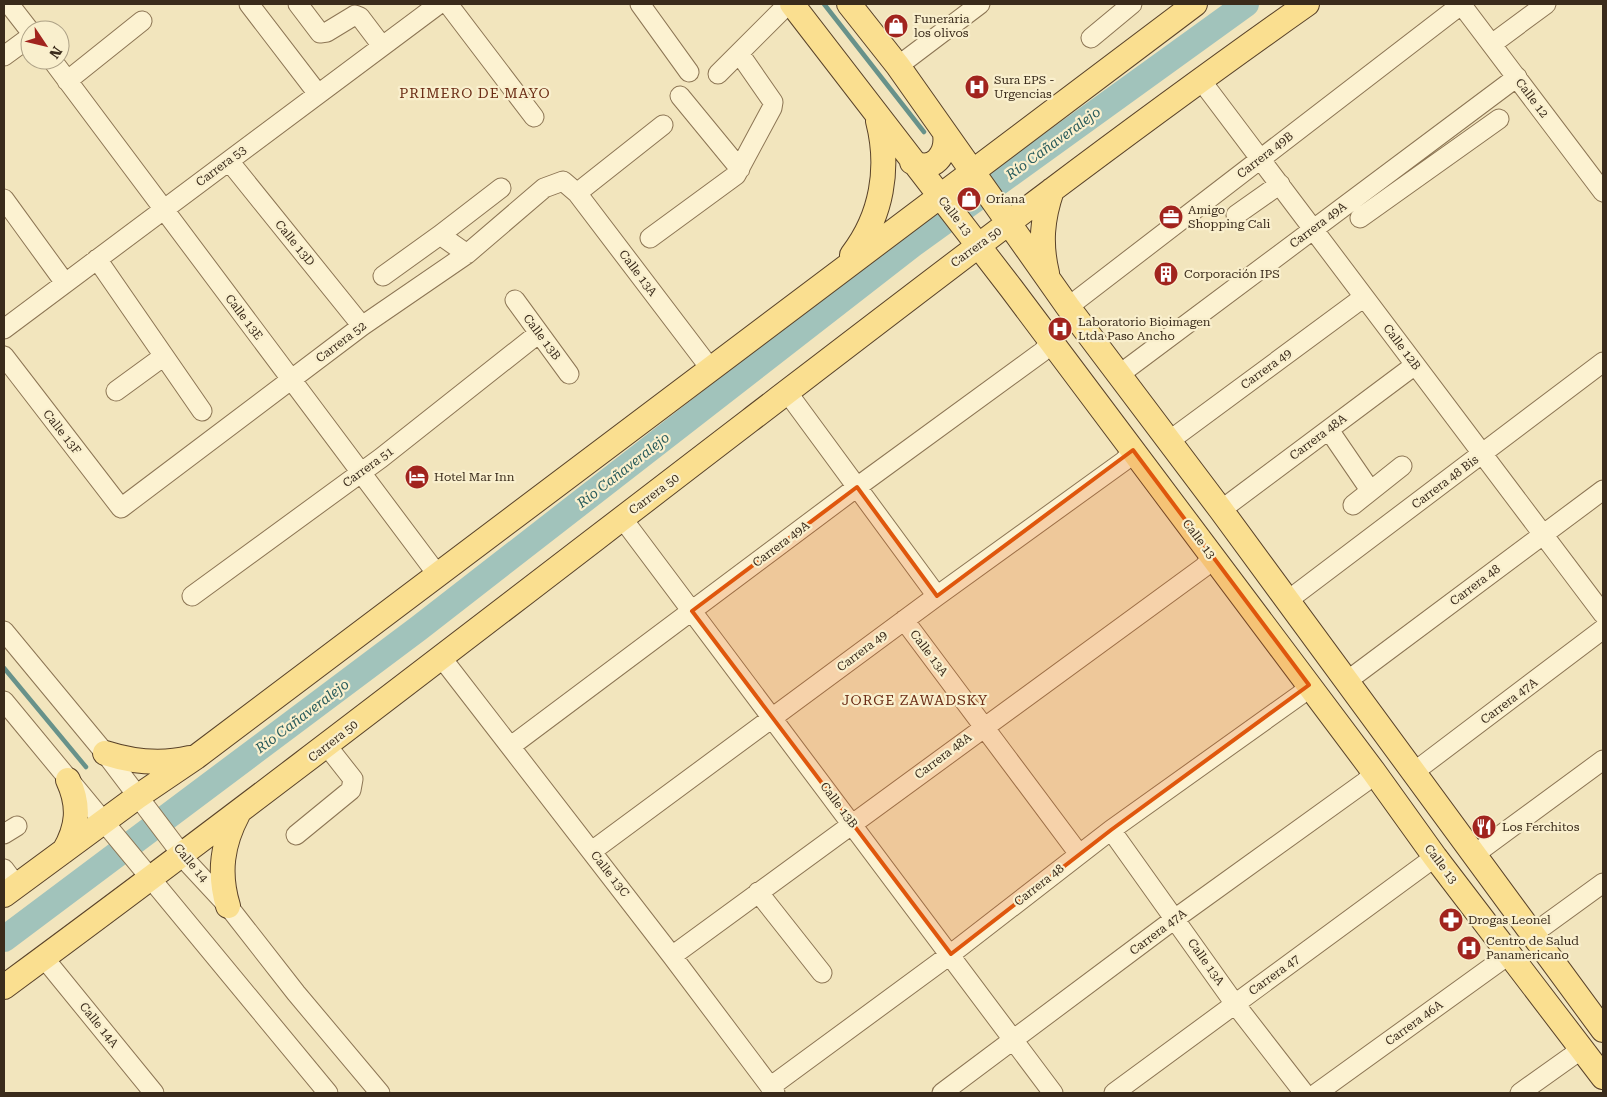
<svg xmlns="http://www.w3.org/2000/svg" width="1607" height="1097" viewBox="0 0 1607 1097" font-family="'Roboto Serif',serif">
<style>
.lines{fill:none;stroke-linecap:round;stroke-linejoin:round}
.stream{stroke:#68928a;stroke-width:4.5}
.river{stroke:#a1c3bb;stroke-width:26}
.minor-casing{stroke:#8c7554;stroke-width:21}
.major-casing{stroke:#594229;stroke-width:26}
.minor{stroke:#fcf2d1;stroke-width:19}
.major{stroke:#fadf90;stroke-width:24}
.marked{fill:#df570d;fill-opacity:0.2;stroke:#df570d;stroke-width:4;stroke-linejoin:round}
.labels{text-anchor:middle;stroke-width:4.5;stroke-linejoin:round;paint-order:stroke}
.poi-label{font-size:12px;fill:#3a2b1b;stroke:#f9efcd;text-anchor:start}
.street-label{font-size:12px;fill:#3a2b1b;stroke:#f9efcd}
.neighbourhood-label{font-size:14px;letter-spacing:1px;fill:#6b2c15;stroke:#f9efcd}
.water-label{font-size:14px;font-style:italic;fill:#285b5b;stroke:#f9efcd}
</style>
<rect width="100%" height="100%" fill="#f2e5bd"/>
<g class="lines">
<path class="stream" d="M824 4 924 132
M4 668 86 767"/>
<path class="river" d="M4 939 419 628 912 245 1246 4"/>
<defs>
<path id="minor" d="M9 4 30 31
M249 4 318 94
M298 4 320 33 327 32 355 15 360 17 382 46
M448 4 534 117
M640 4 689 72
M1461 4 1603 192
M1091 38 1132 4
M1492 44 1546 4
M4 56 30 37
M52 60 437 574
M898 66 980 4
M718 74 788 4
M1200 79 1603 614
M67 81 142 21
M680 96 740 169
M229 161 362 326
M577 193 663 125
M4 199 65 283
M1236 215 1280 184
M1360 218 1499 119
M650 238 736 175 772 108 773 102 739 53
M467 254 440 235 501 188
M97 259 202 411
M383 276 440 235
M515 300 569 374
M1068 307 1462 4
M4 329 439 4
M4 356 121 508 362 326 467 254 544 188 563 181 577 193 710 368
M1120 374 1517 77
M116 391 164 356
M787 392 937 596
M1329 430 1370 490
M1169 441 1364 297
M1353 505 1402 466
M1221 510 1415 365
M622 518 1053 1093
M192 596 381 458 539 333
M1287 601 1603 362
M904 620 1079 854
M4 631 105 753 189 864 228 906 296 993 380 1093
M441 657 672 956 775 1093
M1347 681 1603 490
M4 701 328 1093
M511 746 857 487 1042 352 1051 342
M1414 772 1603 629
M1111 830 1235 1004 1304 1093
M4 834 17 826
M296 835 351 790 353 779 327 746
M592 851 937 596 1124 461 1133 450
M1475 854 1603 760
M4 869 16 885
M758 892 822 973
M1534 933 1603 883
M672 956 1204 567 1212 556
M44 958 154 1093
M770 1087 951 954 1111 830 1300 695 1309 685
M942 1093 1176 918 1365 782 1374 772
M1114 1093 1435 857
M1317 1093 1500 961 1509 951
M1520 1093 1572 1056 1580 1046"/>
<path id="major" d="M792 4 1011 288 1374 772 1435 857 1603 1077
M849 4 898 66 1068 307 1221 510 1603 1030
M912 162C933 174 948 154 945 134
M852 255C882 216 890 168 878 121
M1047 273C1040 244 1042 219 1052 190
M105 753C133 762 161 765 190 758
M64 851C78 827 80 806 68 780
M4 895 137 797 196 757 1195 4
M228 906C218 873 222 844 238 814
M4 987C255 802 501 611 749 421 933 280 1117 138 1307 4"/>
</defs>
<use href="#minor" class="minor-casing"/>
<use href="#major" class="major-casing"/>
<use href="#minor" class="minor"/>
<use href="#major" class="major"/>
</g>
<path class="marked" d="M1133 450 1309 685 1111 830 951 954 692 611 857 487 937 596Z"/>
<defs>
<symbol id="shop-disc" viewBox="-11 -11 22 22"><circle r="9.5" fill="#a1241e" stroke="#f9efcd"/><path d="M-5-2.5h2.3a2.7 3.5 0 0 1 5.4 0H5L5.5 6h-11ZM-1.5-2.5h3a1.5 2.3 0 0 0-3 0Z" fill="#fff"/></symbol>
<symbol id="hospital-disc" viewBox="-11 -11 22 22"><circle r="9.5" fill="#a1241e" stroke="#f9efcd"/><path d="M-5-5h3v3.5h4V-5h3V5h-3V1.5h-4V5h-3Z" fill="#fff"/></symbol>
<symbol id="office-disc" viewBox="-11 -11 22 22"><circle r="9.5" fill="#a1241e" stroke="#f9efcd"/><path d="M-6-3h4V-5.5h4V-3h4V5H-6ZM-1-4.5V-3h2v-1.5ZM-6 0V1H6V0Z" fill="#fff"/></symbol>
<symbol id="building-disc" viewBox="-11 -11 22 22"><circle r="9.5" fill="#a1241e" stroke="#f9efcd"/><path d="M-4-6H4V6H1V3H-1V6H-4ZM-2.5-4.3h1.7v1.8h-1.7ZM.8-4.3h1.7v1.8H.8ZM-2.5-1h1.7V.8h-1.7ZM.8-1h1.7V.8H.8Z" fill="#fff"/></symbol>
<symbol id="hotel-disc" viewBox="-11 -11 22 22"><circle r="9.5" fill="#a1241e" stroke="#f9efcd"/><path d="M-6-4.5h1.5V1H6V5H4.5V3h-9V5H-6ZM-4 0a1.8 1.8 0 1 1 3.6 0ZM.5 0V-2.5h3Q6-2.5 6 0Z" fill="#fff"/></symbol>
<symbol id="restaurant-disc" viewBox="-11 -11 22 22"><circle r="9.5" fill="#a1241e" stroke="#f9efcd"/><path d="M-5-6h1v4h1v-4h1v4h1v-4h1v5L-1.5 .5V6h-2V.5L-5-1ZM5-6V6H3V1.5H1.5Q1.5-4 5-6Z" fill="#fff"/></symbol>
<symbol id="pharmacy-disc" viewBox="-11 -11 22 22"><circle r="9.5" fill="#a1241e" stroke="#f9efcd"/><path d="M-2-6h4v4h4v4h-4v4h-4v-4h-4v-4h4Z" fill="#fff"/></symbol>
</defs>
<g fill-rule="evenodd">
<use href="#shop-disc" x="882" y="12" width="28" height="28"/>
<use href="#hospital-disc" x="963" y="73" width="28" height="28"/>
<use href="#shop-disc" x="955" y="185" width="28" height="28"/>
<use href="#office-disc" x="1157" y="203" width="28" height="28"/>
<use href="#building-disc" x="1152" y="260" width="28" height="28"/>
<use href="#hospital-disc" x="1046" y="315" width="28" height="28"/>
<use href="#hotel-disc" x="403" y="463" width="28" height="28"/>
<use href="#restaurant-disc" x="1470" y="813" width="28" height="28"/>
<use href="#pharmacy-disc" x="1437" y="906" width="28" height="28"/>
<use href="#hospital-disc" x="1455" y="934" width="28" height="28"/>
</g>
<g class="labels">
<g class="poi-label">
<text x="914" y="23">Funeraria<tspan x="914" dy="14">los olivos</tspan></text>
<text x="994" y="84">Sura EPS -<tspan x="994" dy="14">Urgencias</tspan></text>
<text x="986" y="203">Oriana</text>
<text x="1188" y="214">Amigo<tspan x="1188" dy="14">Shopping Cali</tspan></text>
<text x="1184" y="278">Corporación IPS</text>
<text x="1078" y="326">Laboratorio Bioimagen<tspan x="1078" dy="14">Ltda Paso Ancho</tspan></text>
<text x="434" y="481">Hotel Mar Inn</text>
<text x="1502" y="831">Los Ferchitos</text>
<text x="1468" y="924">Drogas Leonel</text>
<text x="1486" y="945">Centro de Salud<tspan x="1486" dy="14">Panamericano</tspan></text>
</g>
<g class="street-label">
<text transform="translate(1532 98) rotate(53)" y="4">Calle 12</text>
<text transform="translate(1265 155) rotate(-38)" y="4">Carrera 49B</text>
<text transform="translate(221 166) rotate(-37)" y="4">Carrera 53</text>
<text transform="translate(955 216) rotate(52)" y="4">Calle 13</text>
<text transform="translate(1318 225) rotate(-37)" y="4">Carrera 49A</text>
<text transform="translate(295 243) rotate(51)" y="4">Calle 13D</text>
<text transform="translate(976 247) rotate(-36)" y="4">Carrera 50</text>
<text transform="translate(638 273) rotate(53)" y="4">Calle 13A</text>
<text transform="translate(244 317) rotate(53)" y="4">Calle 13E</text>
<text transform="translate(542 337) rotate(53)" y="4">Calle 13B</text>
<text transform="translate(341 342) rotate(-37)" y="4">Carrera 52</text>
<text transform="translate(1402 347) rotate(53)" y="4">Calle 12B</text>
<text transform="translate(1266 369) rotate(-36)" y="4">Carrera 49</text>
<text transform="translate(62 432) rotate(52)" y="4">Calle 13F</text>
<text transform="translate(1318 437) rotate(-37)" y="4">Carrera 48A</text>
<text transform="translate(368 467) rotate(-36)" y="4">Carrera 51</text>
<text transform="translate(1445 482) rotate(-37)" y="4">Carrera 48 Bis</text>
<text transform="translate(654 494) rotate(-37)" y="4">Carrera 50</text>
<text transform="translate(1199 539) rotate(53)" y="4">Calle 13</text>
<text transform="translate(781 544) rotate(-37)" y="4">Carrera 49A</text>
<text transform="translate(1475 585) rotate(-37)" y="4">Carrera 48</text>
<text transform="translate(862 651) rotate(-37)" y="4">Carrera 49</text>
<text transform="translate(929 653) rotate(53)" y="4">Calle 13A</text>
<text transform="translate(1509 701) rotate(-37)" y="4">Carrera 47A</text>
<text transform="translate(333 741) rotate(-38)" y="4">Carrera 50</text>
<text transform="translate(943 756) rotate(-37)" y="4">Carrera 48A</text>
<text transform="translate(839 805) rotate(53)" y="4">Calle 13B</text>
<text transform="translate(191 863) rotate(50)" y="4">Calle 14</text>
<text transform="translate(1441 864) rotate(53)" y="4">Calle 13</text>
<text transform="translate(610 874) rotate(52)" y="4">Calle 13C</text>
<text transform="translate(1039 885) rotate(-38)" y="4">Carrera 48</text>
<text transform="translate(1158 932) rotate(-37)" y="4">Carrera 47A</text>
<text transform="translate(1206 962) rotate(55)" y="4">Calle 13A</text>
<text transform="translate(1274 975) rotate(-36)" y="4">Carrera 47</text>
<text transform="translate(1414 1023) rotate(-36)" y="4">Carrera 46A</text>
<text transform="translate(99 1025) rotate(51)" y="4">Calle 14A</text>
</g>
<g class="neighbourhood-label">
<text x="475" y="98">PRIMERO DE MAYO</text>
<text x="915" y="705">JORGE ZAWADSKY</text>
</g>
<g class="water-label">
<text transform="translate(1053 143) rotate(-36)" y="5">Río Cañaveralejo</text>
<text transform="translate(623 470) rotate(-38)" y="5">Río Cañaveralejo</text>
<text transform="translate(302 716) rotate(-37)" y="5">Río Cañaveralejo</text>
</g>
</g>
<rect width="1607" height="1097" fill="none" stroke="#3a2b1b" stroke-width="10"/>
<g transform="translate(45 45) rotate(125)"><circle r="24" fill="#f9efcd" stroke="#ada186"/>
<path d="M0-4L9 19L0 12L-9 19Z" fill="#a1241e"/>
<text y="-8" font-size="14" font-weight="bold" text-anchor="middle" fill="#3a2b1b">N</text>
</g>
</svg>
